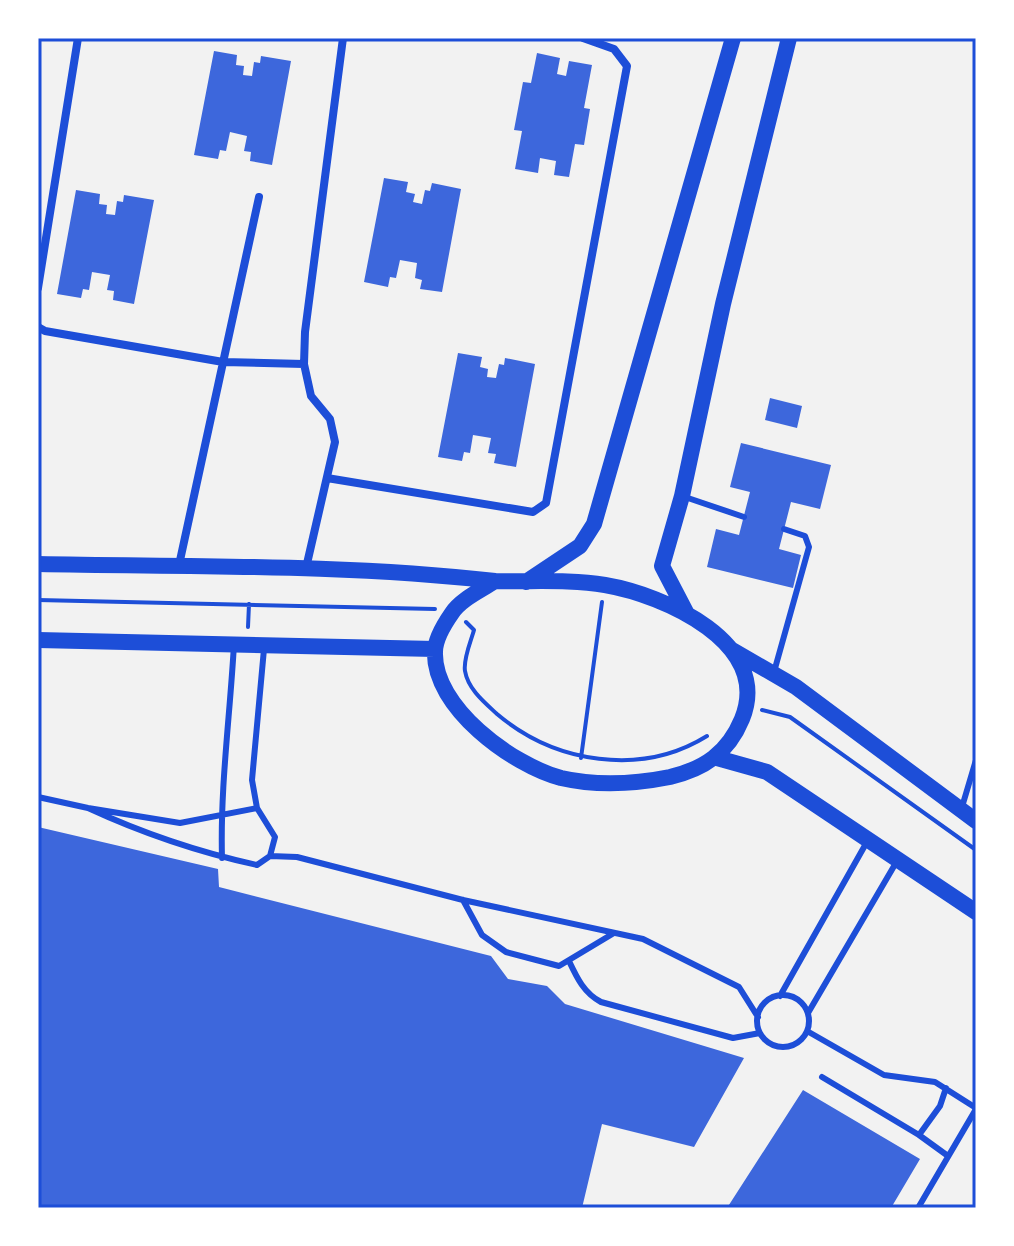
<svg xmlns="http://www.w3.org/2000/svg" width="1014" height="1246" viewBox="0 0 1014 1246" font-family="'Asap Condensed',sans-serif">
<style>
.building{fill:#3d67dc}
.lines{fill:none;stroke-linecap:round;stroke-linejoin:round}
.path{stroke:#1d4ed8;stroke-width:4}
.service{stroke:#1d4ed8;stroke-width:6}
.minor{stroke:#1d4ed8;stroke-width:8}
.secondary{stroke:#1d4ed8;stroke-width:16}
.neatline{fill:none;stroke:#1d4ed8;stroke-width:3}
</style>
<rect width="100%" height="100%" fill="#f2f2f2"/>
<path class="building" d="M214 51 237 55 236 65 244 66 243 75 252 76 254 62 260 63 261 56 291 61 272 165 250 161 251 152 244 151 247 136 230 132 226 151 220 150 218 159 194 155Z
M537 53 560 58 557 74 566 76 569 61 592 65 584 108 590 109 584 145 575 144 569 177 554 175 556 161 540 158 538 173 515 169 522 131 514 130 523 82 531 83Z
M384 178 408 182 406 192 415 194 413 202 422 204 425 190 430 191 432 183 461 189 442 292 420 289 422 280 415 278 417 263 400 260 396 278 390 277 388 287 364 282Z
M76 190 100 194 99 204 107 205 106 214 115 215 117 201 123 202 124 195 154 200 134 304 113 300 114 291 107 290 110 275 92 272 89 290 83 289 81 298 57 294Z
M458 353 482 357 480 367 488 369 487 377 496 378 499 364 504 365 505 358 535 364 516 467 494 463 496 454 488 453 491 438 473 435 470 453 464 452 462 461 438 457Z
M770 398 802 406 797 428 765 420Z
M741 443 831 465 820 509 791 502 779 549 801 555 793 588 707 567 716 529 739 535 750 492 730 487Z
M38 827 218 869 219 887 491 956 508 979 547 986 565 1004 744 1058 694 1147 602 1124 582 1208H38Z
M803 1090 920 1159 891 1208H727Z"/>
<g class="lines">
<path class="path" d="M38 600 435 609
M466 622 474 630C471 641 463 659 465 671 468 689 484 702 497 714 555 763 641 777 707 736
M248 627 249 604
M762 710 790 717 976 850
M581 758 602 602"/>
<path class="service" d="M682 496 744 517
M774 672 809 547 805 536 784 529
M38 797 88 808 180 823 257 808
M962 807 976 760
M88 808C142 833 198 852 257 865L270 856 275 837 257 808 252 780 264 649
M270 856 297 857 463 900 643 939 739 987 758 1017
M222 858C220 787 230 716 234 644
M463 900 482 935 506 952 559 966 614 933
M569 961C577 978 584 993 601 1002L733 1038 760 1033
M757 1021a26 26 0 1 1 52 0a26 26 0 1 1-52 0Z
M780 996 868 840
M808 1013 897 861
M807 1031 884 1075 935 1082 976 1108
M822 1077 919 1135 940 1106 946 1088
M919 1135 948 1156
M918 1208 976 1109"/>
<path class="minor" d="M38 288 78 38
M38 327 45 331 223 362 304 364
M327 478 533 512 546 503 627 66 614 49 583 38
M179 565 259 197
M306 568 335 442 330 419 311 396 304 364 305 332 343 38"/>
<path class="secondary" d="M38 564C190 567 344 564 495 581
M495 581C531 582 570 579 605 585 664 595 773 643 742 719 728 753 704 769 670 777 635 784 596 786 561 778 512 765 433 707 435 652 435 639 445 623 452 613 461 599 482 590 495 581Z
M526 582 580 546 594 524 733 38
M687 614 662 566 682 496 723 304 789 38
M38 640 435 649
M732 650 796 687 976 821
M717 758 767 772 976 912"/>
</g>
<rect width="1014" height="1246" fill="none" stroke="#ffffff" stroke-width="80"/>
<rect x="40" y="40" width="934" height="1166" class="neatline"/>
</svg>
